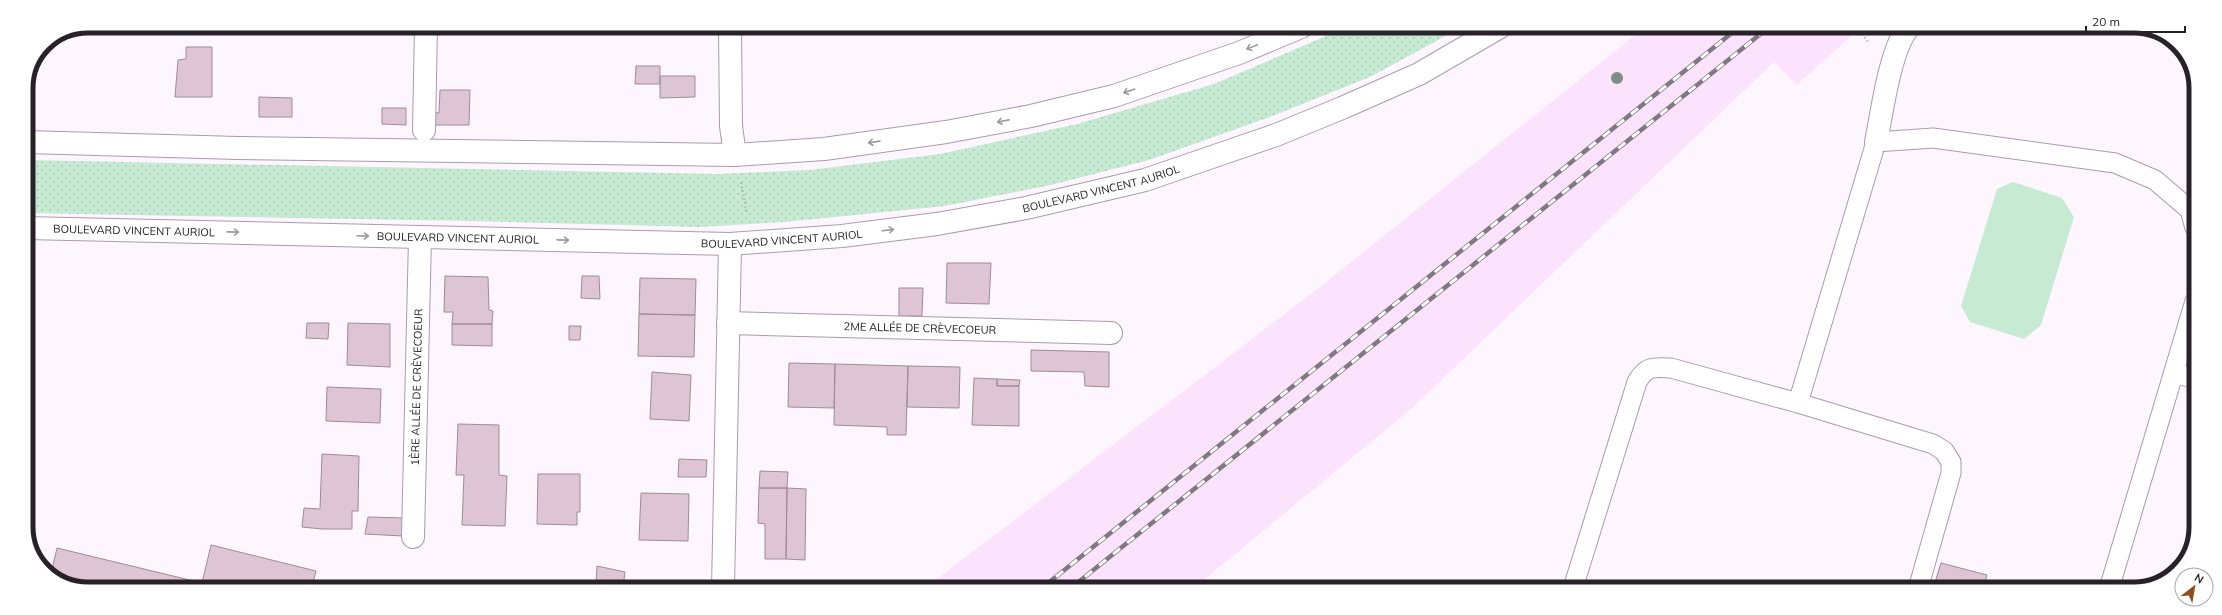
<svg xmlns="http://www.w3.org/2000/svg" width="2222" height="615" viewBox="0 0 2222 615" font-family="Mulish,sans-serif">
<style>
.built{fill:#fce3fd}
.grass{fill:url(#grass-dots)}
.garden{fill:#c6ead2}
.building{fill:#ddc5d5;stroke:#a08a99}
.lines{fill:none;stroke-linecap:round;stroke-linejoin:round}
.lane-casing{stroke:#ac9aac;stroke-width:21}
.street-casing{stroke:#ac9aac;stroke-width:24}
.secondary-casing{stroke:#ac9aac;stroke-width:24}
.path{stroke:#aba4ab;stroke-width:2.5;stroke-dasharray:1 3;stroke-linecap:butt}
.lane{stroke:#fff;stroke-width:19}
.street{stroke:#fff;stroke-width:22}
.secondary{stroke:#fff;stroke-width:22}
.rail-casing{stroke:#817981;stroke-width:4.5}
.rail{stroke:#fff;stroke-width:3;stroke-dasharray:9;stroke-linecap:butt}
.tree{fill:#7c8e86}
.oneway{stroke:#9e9b9e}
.labels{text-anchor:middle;stroke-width:4;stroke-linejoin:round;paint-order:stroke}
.street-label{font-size:11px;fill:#282128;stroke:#fff}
.rim{fill:none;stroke:#282128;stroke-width:5}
</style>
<defs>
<pattern id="grass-dots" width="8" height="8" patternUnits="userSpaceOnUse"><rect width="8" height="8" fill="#c6ead2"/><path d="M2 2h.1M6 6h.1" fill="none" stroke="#aac8b4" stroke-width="1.8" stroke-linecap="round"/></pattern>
</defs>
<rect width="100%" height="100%" fill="#fef6fe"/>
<path class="built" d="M1644 28H1860L1797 85 1774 62 1411 409 1194 588H925L1315 291Z"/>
<path class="grass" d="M1347 27H1462L1372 76 1270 117 1149 160 1051 185 945 206 785 222 699 227 468 221 26 213V160L717 174 810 170 940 154 1077 124 1214 84Z"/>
<path class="garden" d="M2013 182 2062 198 2074 217 2041 325 2024 339 1970 322 1961 306 1997 189Z"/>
<path class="building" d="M837 27H907V30L837 29Z
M1030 27H1072V32L1030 33Z
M186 47H212V97H175L178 60 186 59Z
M636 66H660V84H635Z
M660 76H695V97L660 98Z
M26 90 34 91V102H26Z
M440 90H470L469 125H432V112L439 113Z
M259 97 292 98V117H259Z
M382 108H406V125L382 124Z
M947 263H991L989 304 946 303Z
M445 276 488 277 489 310 493 311 492 324H452L453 312H444Z
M582 276H599L600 299 581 298Z
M640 278 696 279 695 315 639 314Z
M899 288H923L922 316H899Z
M639 314 695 315 694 357 638 356Z
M307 323H329L328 339 306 338Z
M348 323 390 324V367L347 365Z
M452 324H492V346L452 345Z
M569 326H581L580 340H569Z
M1031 350 1109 352V387L1085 386 1084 372 1031 371Z
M789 363 835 364 834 408 788 407Z
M835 364 908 366 906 435H887V427L834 425Z
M908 366 960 367 959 408 907 407Z
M652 372 691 375 689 421 650 419Z
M974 378 997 379V386H1019V426L972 425Z
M997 379 1020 380 1019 386H997Z
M327 387 381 389 380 423 326 421Z
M458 424 499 425V475L507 476 505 526 462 525 464 475H456Z
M322 454 359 456 358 511H352V529H322L302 527 304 508 320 509Z
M679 459 707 460 706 477H678Z
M760 471 788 472 787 488H759Z
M538 474H580V512H577V525L537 524Z
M759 488H787L786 559H765V524L758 523Z
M787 488 806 489 805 560 786 559Z
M641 493 689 494 688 541 639 540Z
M368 517 404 518 403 536 365 534Z
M211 545 316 571 312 587H72L51 574 57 548 202 583Z
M1941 563 1987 575 1983 589H1933Z
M597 566 625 572 623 587 596 583Z"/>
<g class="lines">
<defs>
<path id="lane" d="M2174 373 2195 379
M1798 403 1876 142 1933 138 2115 163 2155 180 2190 210 2195 228
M1573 588 1637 382C1646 366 1653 367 1671 368L1798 403 1933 444 1944 451 1951 462V473L1918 589
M2109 589 2195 301"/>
<g id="street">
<path d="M730 27 731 126 735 155"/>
<path d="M424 130 426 26"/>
<path d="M1876 142C1882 112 1890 50 1908 28"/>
<path id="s1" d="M728 323 1111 333"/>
<path id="s2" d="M413 537 420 237"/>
<path d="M723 588 730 244"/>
</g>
<g id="secondary">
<path d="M26 142 238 148 735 155 824 149 946 132 1031 116 1114 96 1239 53 1301 27"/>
<path id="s3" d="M26 228 730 244 842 236 937 224 1026 208 1145 180 1276 135 1342 108 1419 74 1500 27"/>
</g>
</defs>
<use href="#lane" class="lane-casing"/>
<use href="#street" class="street-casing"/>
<use href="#secondary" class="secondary-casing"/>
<path class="path" d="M1857 28 1869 43
M741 183 747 214"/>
<use href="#lane" class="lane"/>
<use href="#street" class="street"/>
<use href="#secondary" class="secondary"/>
<defs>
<path id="rail" d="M1042 588 1738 28
M1071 588 1768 28"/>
</defs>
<use href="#rail" class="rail-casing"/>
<use href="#rail" class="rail"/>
</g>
<circle class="tree" cx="1617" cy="78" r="6"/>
<defs><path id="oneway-shaft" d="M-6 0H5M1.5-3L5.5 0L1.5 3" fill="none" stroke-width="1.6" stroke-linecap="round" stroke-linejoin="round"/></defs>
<g class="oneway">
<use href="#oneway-shaft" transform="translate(1252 47) rotate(158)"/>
<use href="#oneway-shaft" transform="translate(1129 91) rotate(161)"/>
<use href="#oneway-shaft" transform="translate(1003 121) rotate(169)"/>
<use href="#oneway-shaft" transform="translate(874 142) rotate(172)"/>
<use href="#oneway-shaft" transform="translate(888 230) rotate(-7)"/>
<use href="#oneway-shaft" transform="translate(233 232) rotate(1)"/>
<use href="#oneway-shaft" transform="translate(363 236) rotate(2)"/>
<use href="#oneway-shaft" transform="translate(563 240) rotate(1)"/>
</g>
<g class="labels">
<g class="street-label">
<text dy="4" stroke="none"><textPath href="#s3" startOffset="1080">BOULEVARD VINCENT AURIOL</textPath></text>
<text dy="4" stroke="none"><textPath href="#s3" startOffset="108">BOULEVARD VINCENT AURIOL</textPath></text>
<text dy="4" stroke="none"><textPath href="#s3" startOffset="432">BOULEVARD VINCENT AURIOL</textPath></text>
<text dy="4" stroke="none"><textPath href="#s3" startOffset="756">BOULEVARD VINCENT AURIOL</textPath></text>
<text dy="4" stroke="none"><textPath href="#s1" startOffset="192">2ME ALLÉE DE CRÈVECOEUR</textPath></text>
<text dy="4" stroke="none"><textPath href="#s2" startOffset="150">1ÈRE ALLÉE DE CRÈVECOEUR</textPath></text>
</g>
</g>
<path d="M0 0H2222V615H0ZM88 33H2134A55 55 0 0 1 2189 88V527A55 55 0 0 1 2134 582H88A55 55 0 0 1 33 527V88A55 55 0 0 1 88 33Z" fill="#fff" fill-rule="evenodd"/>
<path class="rim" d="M88 33H2134A55 55 0 0 1 2189 88V527A55 55 0 0 1 2134 582H88A55 55 0 0 1 33 527V88A55 55 0 0 1 88 33Z"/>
<g transform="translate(2194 587) rotate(31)"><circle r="19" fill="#ffffff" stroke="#a9a6a9"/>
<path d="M0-3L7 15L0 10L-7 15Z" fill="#914e1e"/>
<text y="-6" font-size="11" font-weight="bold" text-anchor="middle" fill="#282128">N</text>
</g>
<path d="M2086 26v6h99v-6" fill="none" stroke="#282128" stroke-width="2"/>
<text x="2092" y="26" font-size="12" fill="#282128" stroke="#ffffff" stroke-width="3" paint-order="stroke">20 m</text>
</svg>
